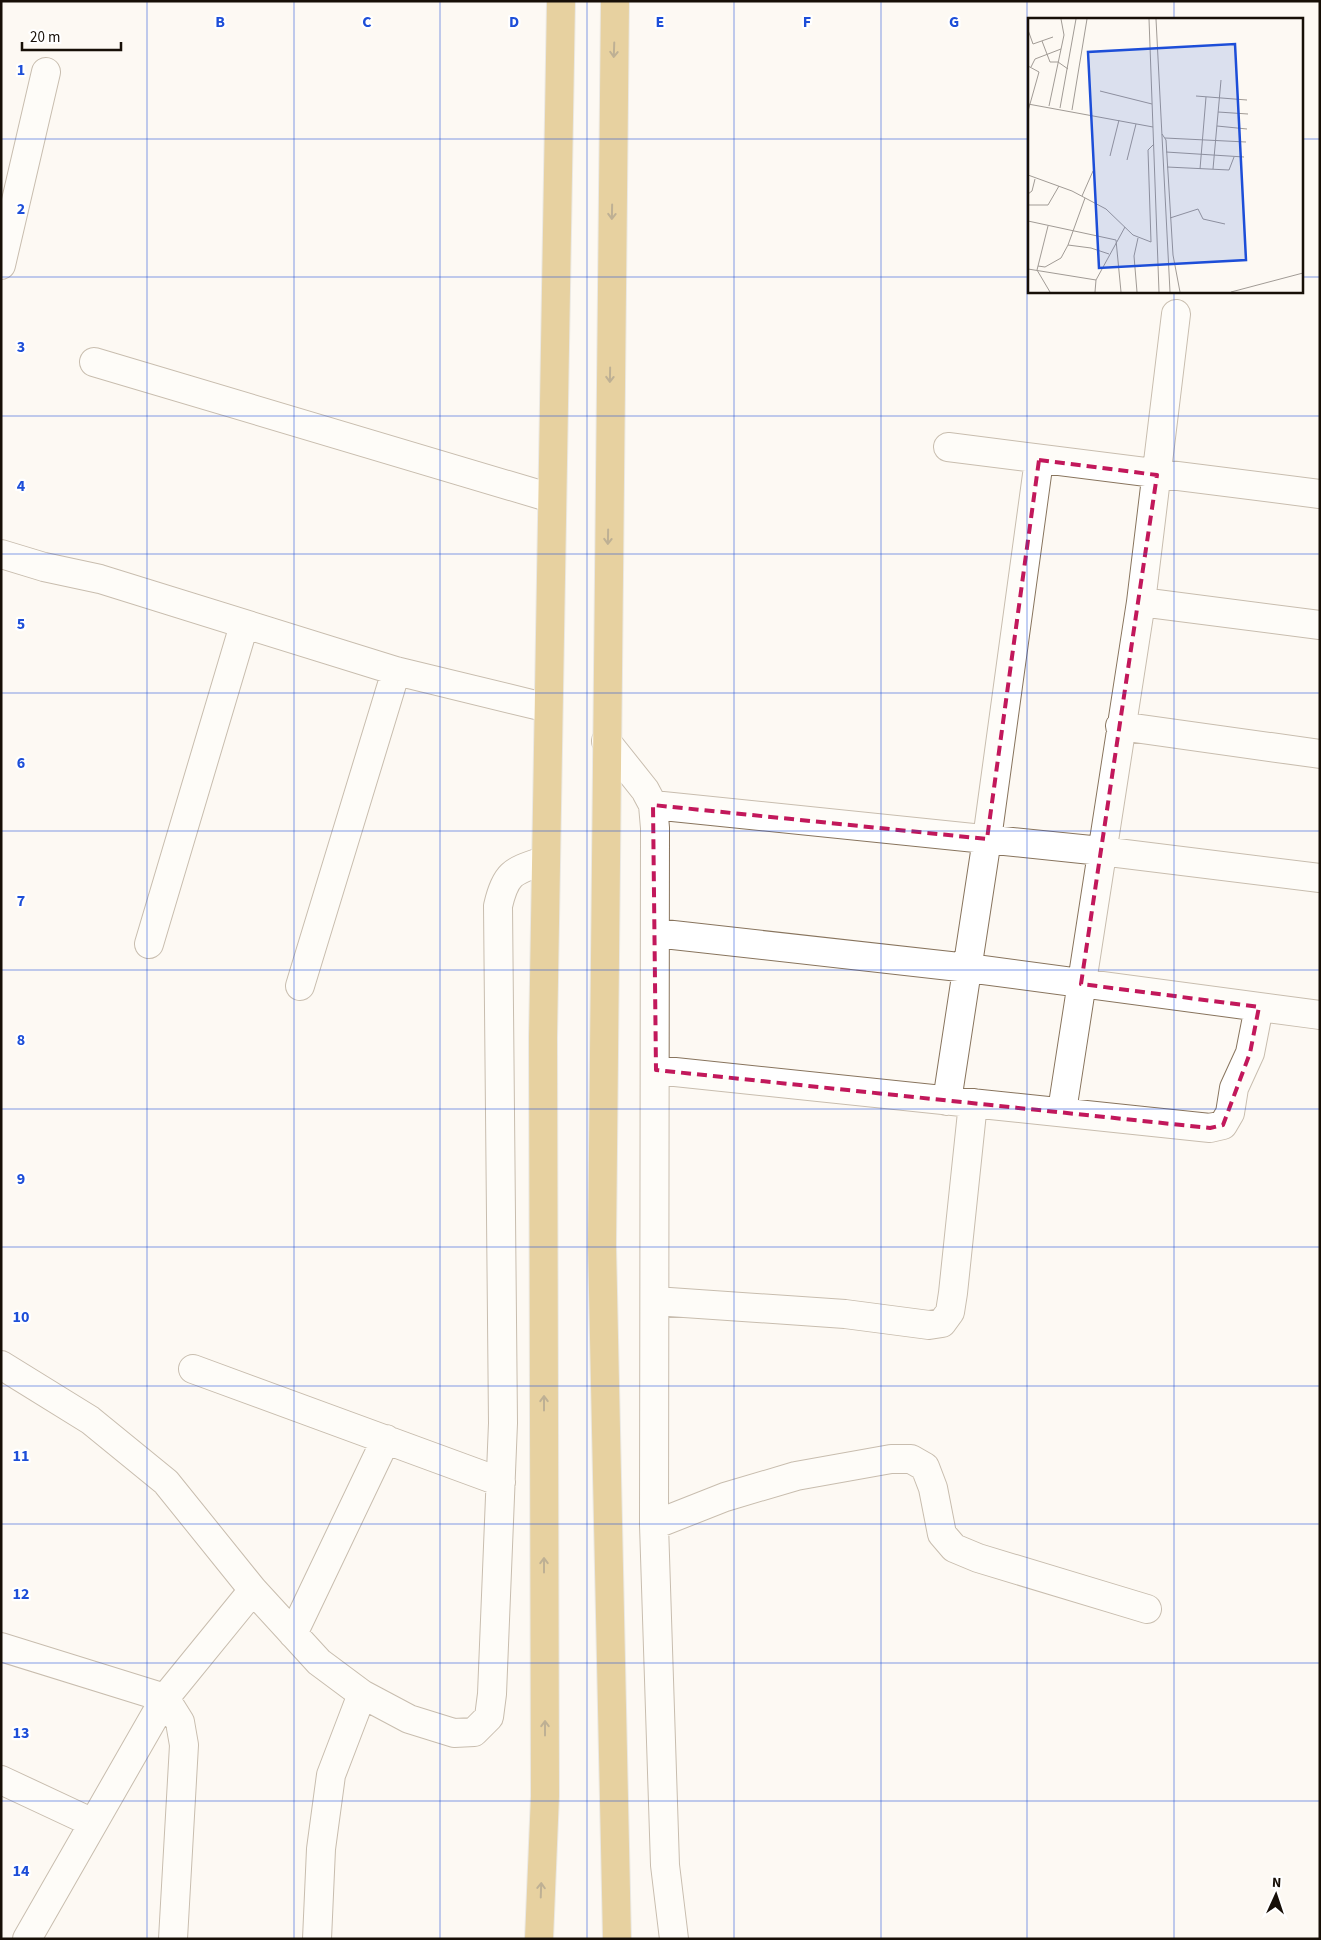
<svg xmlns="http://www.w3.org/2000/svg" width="1321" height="1940" viewBox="0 0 1321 1940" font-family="'Source Sans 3',sans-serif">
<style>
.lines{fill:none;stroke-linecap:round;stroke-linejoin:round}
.minor-casing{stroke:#88745d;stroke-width:30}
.highway-casing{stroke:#d5d4d2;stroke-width:30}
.minor{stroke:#fff;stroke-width:28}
.highway{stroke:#cca03d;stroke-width:28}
.oneway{stroke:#725822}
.marked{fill:none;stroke:#c2185b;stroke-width:4;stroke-dasharray:10 6;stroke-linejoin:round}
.grid{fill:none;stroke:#1d4ed8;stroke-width:1;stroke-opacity:0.55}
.inset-road{fill:none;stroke:#a19b95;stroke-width:1}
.view{fill:#1d4ed8;fill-opacity:0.15;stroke:#1d4ed8;stroke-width:2.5}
.inset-edge{fill:none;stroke:#170f07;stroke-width:2.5}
.grid-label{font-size:16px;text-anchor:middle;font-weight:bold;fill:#1d4ed8;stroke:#fff;stroke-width:4.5;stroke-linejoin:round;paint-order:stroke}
</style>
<rect width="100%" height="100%" fill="#fdf9f3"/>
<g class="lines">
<defs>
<path id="minor" d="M1 265 46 72
M94 362 551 498
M948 447 1320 494
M1 554 44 567 100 579 396 671 548 708
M1141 602 1320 625
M1120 726 1320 754
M606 741 645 790 653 805 655 828 654 1525 665 1865 674 1939
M653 805 1101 851 1320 878
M655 933 968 968 1320 1015
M149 944 244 625
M300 986 396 671
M656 1070 1210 1128 1223 1125 1230 1113 1234 1088 1250 1053 1259 1007
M947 1101 987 839 1039 460
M1062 1111 1141 602 1176 314
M655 1301 845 1314 929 1325 942 1323 950 1312 953 1293 973 1103
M1 1365 90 1420 166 1482 253 1590 319 1662 362 1694 409 1719 454 1733 474 1732 489 1717 492 1694 503 1423 498 906C506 871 514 871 546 860
M193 1369 501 1482
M654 1525 725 1497 796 1476 891 1459H911L925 1467 933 1488 942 1534 954 1548 978 1558 1147 1609
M293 1634 386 1439
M1 1647 165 1698 180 1722 184 1745 173 1939
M1 1780 93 1823
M27 1939 165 1698 253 1590
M317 1939 321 1849 331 1775 362 1694"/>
<path id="highway" d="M615 1 602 1245 617 1939
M539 1939 545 1796 543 1038 561 1"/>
</defs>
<use href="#minor" class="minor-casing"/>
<use href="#highway" class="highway-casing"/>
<use href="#minor" class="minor"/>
<use href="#highway" class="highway"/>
</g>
<defs><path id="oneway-shaft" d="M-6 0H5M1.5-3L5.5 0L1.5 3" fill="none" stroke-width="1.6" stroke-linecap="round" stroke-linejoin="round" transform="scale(1.25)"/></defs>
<g class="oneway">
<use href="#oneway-shaft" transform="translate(614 50) rotate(92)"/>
<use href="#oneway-shaft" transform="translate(612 212) rotate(91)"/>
<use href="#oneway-shaft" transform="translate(610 375) rotate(91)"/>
<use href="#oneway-shaft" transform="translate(608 537) rotate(91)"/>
<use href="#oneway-shaft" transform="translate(544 1403) rotate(-90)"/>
<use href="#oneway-shaft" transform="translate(544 1565) rotate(-90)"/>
<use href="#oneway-shaft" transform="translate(545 1728) rotate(-90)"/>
<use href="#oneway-shaft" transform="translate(541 1890) rotate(-88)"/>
</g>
<path d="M0 0H1321V1940H0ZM1039 460 1157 475 1081 984 1259 1007 1250 1053 1223 1125 1210 1128 656 1070 653 805 987 839Z" fill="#fdf9f3" fill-opacity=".55" fill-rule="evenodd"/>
<path class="marked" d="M1039 460 1157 475 1081 984 1259 1007 1250 1053 1223 1125 1210 1128 656 1070 653 805 987 839Z"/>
<path class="grid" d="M147 1V1939M294 1V1939M440 1V1939M587 1V1939M734 1V1939M881 1V1939M1027 1V1939M1174 1V19M1 139H1030M1302 139H1320M1 277H1030M1302 277H1320M1174 291V1939M1 416H1320M1 554H1320M1 693H1320M1 831H1320M1 970H1320M1 1109H1320M1 1247H1320M1 1386H1320M1 1524H1320M1 1663H1320M1 1801H1320"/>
<g transform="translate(1028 18)">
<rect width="275" height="275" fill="#fdf9f3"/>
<path class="inset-road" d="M121 1 131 274M128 1 142 274M0 12 5 26 25 19M14 23 22 44H30L40 51M0 48 11 54 0 93M3 49 7 41 33 31M72 73 124 86M168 78 219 82M0 86 125 109M21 88 36 17 33 1M32 90 48 1M44 92 59 1M190 94 220 96M189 108 219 111M134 116 138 122 145 237 152 274M137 120 218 124M138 134 216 139M82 138 91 102M99 142 108 106M139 149 201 152 206 139M172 151 178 79M185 151 193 62M0 157 44 173 78 191 105 217 123 224 120 132 126 126M0 176 4 173 7 161M54 178 65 153M0 187H20L31 168M142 200 170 191 175 201 197 206M0 203 88 222 93 274M20 208 9 252 22 274M40 227 57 180M10 248 17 249 33 240 40 227 63 230 81 236M0 251 68 262M67 274 68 262 97 209M109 274 106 238 110 220M203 274 275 255"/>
<path class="view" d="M207 26 218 242 71 250 60 34Z"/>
<rect width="275" height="275" class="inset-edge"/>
</g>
<g class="grid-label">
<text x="220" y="27">B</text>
<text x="367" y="27">C</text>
<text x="514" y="27">D</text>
<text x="660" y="27">E</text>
<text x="807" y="27">F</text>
<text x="954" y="27">G</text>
<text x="21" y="75">1</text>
<text x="21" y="214">2</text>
<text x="21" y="352">3</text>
<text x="21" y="491">4</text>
<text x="21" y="629">5</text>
<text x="21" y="768">6</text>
<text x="21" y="906">7</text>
<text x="21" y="1045">8</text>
<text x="21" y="1184">9</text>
<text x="21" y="1322">10</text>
<text x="21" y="1461">11</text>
<text x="21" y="1599">12</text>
<text x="21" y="1738">13</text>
<text x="21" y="1876">14</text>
</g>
<rect width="1321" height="1940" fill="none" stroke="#170f07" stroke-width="5"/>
<g transform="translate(1276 1895) rotate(3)" stroke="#ffffff" stroke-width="4" paint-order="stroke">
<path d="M0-4L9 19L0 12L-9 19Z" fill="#170f07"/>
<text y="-8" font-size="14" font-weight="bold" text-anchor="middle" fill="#170f07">N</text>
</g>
<path d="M22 42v8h99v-8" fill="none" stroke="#170f07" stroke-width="2.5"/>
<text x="30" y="42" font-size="15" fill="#170f07" stroke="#ffffff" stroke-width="4" paint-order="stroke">20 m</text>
</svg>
